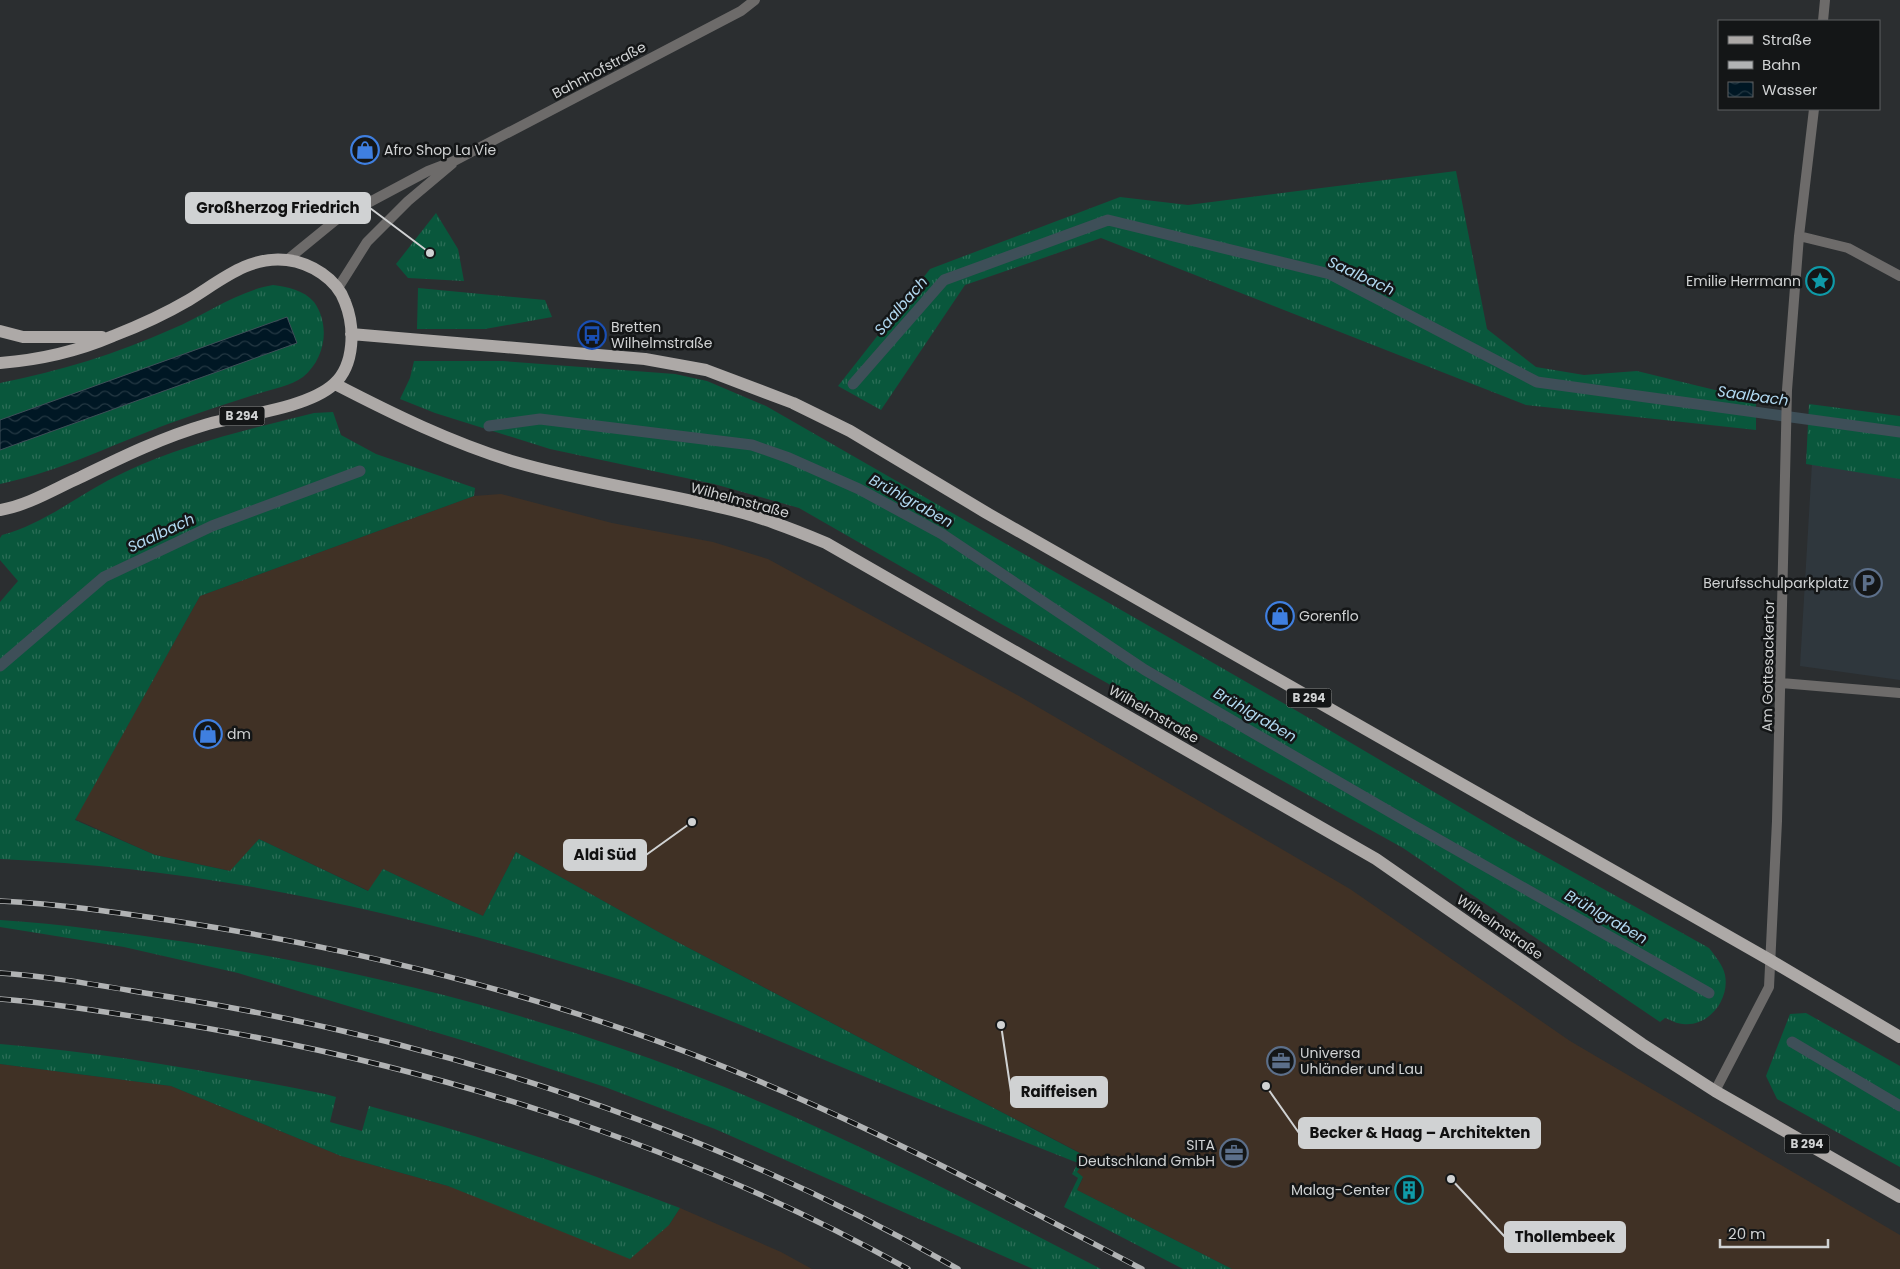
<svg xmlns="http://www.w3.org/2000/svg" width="1900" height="1269" viewBox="0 0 1900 1269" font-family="Poppins,sans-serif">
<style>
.commercial{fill:#403125}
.built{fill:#2f373d}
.grass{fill:url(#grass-tufts)}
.water{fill:url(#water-waves);stroke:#3e4f58}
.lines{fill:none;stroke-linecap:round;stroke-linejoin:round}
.stream{stroke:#3e4f58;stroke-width:11}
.street{stroke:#6d6b6a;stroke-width:10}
.primary{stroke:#ada9a7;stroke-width:12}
.rail-casing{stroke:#b1b3b4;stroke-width:5.5}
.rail{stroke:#141617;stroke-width:4;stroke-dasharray:11;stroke-linecap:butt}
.labels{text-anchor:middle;stroke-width:5;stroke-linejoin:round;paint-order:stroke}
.shield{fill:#141617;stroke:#989a9b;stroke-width:1}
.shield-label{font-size:12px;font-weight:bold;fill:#d0d2d3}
.street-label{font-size:14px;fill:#d0d2d3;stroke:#141617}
.poi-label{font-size:14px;fill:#d0d2d3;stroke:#141617;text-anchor:start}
.water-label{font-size:15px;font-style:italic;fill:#b1d9f1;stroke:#141617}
.leader{fill:none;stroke:#d0d2d3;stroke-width:2}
.callout-dot{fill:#d0d2d3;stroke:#141617;stroke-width:2}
.callout{fill:#d0d2d3;stroke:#d0d2d3;stroke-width:2}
.callout-label{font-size:15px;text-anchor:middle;font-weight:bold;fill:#111}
</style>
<defs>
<pattern id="grass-tufts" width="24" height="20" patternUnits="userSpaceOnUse" patternTransform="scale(1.25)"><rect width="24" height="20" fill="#09573c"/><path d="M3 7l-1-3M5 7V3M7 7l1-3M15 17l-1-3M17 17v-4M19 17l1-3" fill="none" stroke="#2c6e57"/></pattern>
<pattern id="water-waves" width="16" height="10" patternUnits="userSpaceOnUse" patternTransform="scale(1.25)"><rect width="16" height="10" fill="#001724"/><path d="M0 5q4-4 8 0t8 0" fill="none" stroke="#243843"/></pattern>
</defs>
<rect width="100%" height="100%" fill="#2b2e30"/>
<path class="commercial" d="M501 494 612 523 713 542 768 559 1019 696 1350 889 1570 1041 1900 1235V1269H1232L1077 1190 1083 1178 1077 1172 1086 1156 664 935 516 852 483 916 383 869 369 891 259 839 231 871 155 855 75 819 200 596 474 496Z
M0 1064 171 1086 341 1156 448 1186 669 1225 680 1208 781 1252 812 1269H0Z"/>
<path class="built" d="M1812 463 1900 478V680L1800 666Z"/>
<path class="grass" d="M1456 171 1487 329 1536 367 1584 375 1637 371 1756 400V430L1526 405 1101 238 965 285 881 410 838 386 930 269 1120 197 1188 205Z
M436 213 458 249 464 281 408 278 396 264Z
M273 285C287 287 304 290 314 302 331 326 325 359 303 377 291 386 272 389 257 394 232 402 207 410 182 419 121 440 63 471 0 484V383C60 371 116 354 172 329 205 315 237 291 273 285Z
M418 288 545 300 552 317 485 329H417Z
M414 361H503L675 374 707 381 766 406 1297 711 1507 835 1709 948C1715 956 1723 965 1725 975 1730 999 1709 1027 1683 1024 1677 1024 1671 1020 1665 1018L1660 1022 1403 848 1003 625 799 508 714 484 550 449 435 413 400 399 410 378Z
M1809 404 1900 416V479L1806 464Z
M333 412 341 435 376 454 475 488 474 496 200 596 75 820 155 855 230 871 259 839 368 891 383 869 483 916 516 852 664 935 1087 1157 1077 1172 1083 1177 1077 1190 1232 1269H1183L1064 1207 1078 1178 1072 1174 1078 1163C1008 1135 938 1107 868 1078 786 1044 705 1008 621 980 420 915 211 868 0 859V602L18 581 0 560V538L2 535C47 523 83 491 125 472 185 444 250 429 314 413Z
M0 920C62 924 124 933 186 942 370 971 554 1018 727 1088 855 1141 978 1205 1101 1269H1033L715 1129 605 1087 478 1045 238 973 124 947 0 927Z
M1806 1013 1900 1066V1167L1777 1099 1766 1076 1790 1014Z
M0 1044C110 1053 218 1073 325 1094L336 1097 330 1122 362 1131 369 1106C475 1134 577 1168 680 1208L669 1225 630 1259 448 1186 341 1156 171 1086 0 1064Z"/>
<path class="water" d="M287 317 297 343 0 450V420Z"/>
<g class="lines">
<path class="stream" d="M853 384 944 280 1108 220 1330 274 1537 382 1900 432
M489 426 540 419 752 445 789 458 859 489 942 534 1145 670 1411 824 1709 993
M0 666 104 577 212 526 360 471
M1792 1042 1900 1106"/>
<path class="street" d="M1823 21 1825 0
M1799 236 1848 248 1900 276
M287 260 336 220 428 171 454 161 741 11 755 0
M338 288 367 242 408 201 452 164
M1781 683 1900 693
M1715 1091 1769 987 1777 821 1787 390 1799 236 1814 109"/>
<path class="primary" d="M0 331 23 337H102
M351 334 645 359 706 370 793 403 850 431 985 512 1770 960 1900 1037
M0 363C38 360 78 351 113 336 139 326 165 314 189 300 219 282 249 255 287 260 311 263 337 279 345 302 355 327 355 365 334 384 308 408 243 415 208 424 163 437 122 457 81 477 54 489 29 505 0 510
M335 384C393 414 452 443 515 462 583 482 654 491 723 508 759 516 792 529 826 543L1376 859 1642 1044 1715 1091 1900 1197"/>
<defs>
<path id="rail" d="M0 901C61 904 121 913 181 922 369 951 556 998 732 1070 873 1127 1008 1199 1142 1269
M0 973C59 977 118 989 176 998 450 1043 716 1131 958 1269
M0 999C52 1003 105 1012 157 1020 415 1060 680 1141 908 1269"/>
</defs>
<use href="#rail" class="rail-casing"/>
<use href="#rail" class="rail"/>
</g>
<defs>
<symbol id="shop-ring" viewBox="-11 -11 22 22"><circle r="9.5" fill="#141617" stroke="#3f7fe0" stroke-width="1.5"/><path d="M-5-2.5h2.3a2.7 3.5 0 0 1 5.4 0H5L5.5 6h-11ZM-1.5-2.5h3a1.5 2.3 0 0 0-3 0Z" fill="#3f7fe0"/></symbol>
<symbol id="sight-ring" viewBox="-11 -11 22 22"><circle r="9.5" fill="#141617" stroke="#0f9aa8" stroke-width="1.5"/><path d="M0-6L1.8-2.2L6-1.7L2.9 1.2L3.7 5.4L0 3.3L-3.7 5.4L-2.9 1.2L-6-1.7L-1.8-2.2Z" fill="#0f9aa8"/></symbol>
<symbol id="bus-ring" viewBox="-11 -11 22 22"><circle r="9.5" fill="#141617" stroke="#1a4fb4" stroke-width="1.5"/><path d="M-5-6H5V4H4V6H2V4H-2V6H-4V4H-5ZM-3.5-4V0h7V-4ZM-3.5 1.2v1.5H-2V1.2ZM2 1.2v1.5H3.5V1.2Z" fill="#1a4fb4"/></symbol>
<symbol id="parking-ring" viewBox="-11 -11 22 22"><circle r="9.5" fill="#141617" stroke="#5c6f8a" stroke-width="1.5"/><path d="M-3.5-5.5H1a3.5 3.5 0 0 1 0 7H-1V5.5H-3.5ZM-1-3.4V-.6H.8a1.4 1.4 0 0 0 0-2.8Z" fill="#5c6f8a"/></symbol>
<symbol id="office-ring" viewBox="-11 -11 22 22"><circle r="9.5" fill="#141617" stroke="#5c6f8a" stroke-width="1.5"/><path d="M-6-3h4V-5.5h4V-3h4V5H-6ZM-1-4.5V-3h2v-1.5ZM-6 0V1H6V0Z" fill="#5c6f8a"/></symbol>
<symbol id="building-ring" viewBox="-11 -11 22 22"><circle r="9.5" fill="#141617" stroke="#0f9aa8" stroke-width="1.5"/><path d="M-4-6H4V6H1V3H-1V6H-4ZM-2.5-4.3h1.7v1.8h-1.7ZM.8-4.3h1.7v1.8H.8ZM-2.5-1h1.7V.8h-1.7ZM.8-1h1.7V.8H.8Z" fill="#0f9aa8"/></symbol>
</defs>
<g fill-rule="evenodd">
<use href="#shop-ring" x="349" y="134" width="32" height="32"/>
<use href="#sight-ring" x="1804" y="265" width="32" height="32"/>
<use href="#bus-ring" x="576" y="319" width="32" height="32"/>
<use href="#parking-ring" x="1852" y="567" width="32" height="32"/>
<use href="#shop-ring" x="1264" y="600" width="32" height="32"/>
<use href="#shop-ring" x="192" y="718" width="32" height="32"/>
<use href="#office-ring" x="1265" y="1045" width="32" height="32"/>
<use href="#office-ring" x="1218" y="1137" width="32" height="32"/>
<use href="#building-ring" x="1393" y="1174" width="32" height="32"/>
</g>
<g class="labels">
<g class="shield">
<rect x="219.5" y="406.5" width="45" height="19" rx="4"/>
<rect x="1286.5" y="688.5" width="45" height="19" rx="4"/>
<rect x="1784.5" y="1134.5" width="45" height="19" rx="4"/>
</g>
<g class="shield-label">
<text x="242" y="420">B 294</text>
<text x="1309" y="702">B 294</text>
<text x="1807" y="1148">B 294</text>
</g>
<g class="street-label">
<text transform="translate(599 70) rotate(-28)" y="5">Bahnhofstraße</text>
<text transform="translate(740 500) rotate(15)" y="5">Wilhelmstraße</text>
<text transform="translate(1768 666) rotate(-89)" y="5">Am Gottesackertor</text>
<text transform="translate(1154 714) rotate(30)" y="5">Wilhelmstraße</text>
<text transform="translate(1500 927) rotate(35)" y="5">Wilhelmstraße</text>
</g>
<g class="poi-label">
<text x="384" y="155">Afro Shop La Vie</text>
<text x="1801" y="286" text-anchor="end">Emilie Herrmann</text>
<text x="611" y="332">Bretten<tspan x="611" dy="16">Wilhelmstraße</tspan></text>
<text x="1849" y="588" text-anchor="end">Berufsschulparkplatz</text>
<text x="1299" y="621">Gorenflo</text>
<text x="227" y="739">dm</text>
<text x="1300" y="1058">Universa<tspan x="1300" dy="16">Uhländer und Lau</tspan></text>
<text x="1215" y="1150" text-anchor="end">SITA<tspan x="1215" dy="16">Deutschland GmbH</tspan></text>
<text x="1390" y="1195" text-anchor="end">Malag-Center</text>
</g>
<g class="water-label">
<text transform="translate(1361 276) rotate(25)" y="5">Saalbach</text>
<text transform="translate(901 306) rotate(-49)" y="5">Saalbach</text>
<text transform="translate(1753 396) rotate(8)" y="5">Saalbach</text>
<text transform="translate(911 501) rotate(29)" y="5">Brühlgraben</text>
<text transform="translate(161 533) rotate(-25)" y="5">Saalbach</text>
<text transform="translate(1255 715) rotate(30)" y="5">Brühlgraben</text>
<text transform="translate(1606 917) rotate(30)" y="5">Brühlgraben</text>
</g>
</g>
<path class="leader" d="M430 253L370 208M692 822L646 855M1001 1025L1011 1092M1266 1086L1299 1133M1451 1179L1505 1237"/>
<g class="callout-dot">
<circle cx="430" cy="253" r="5"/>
<circle cx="692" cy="822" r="5"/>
<circle cx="1001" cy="1025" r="5"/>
<circle cx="1266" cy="1086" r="5"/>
<circle cx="1451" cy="1179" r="5"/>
</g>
<g class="callout">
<rect x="186" y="193" width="184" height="30" rx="5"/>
<rect x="564" y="840" width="82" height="30" rx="5"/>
<rect x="1011" y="1077" width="96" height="30" rx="5"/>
<rect x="1299" y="1118" width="241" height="30" rx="5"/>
<rect x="1505" y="1222" width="120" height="30" rx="5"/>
</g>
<g class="callout-label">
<text x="278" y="213">Großherzog Friedrich</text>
<text x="605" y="860">Aldi Süd</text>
<text x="1059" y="1097">Raiffeisen</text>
<text x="1420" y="1138">Becker &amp; Haag – Architekten</text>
<text x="1565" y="1242">Thollembeek</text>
</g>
<rect x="1718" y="20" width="162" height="90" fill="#141617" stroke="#5f6162"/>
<rect x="1728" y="36" width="25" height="8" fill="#ada9a7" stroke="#5f6162"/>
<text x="1762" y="45" font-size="15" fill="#d0d2d3">Straße</text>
<rect x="1728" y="61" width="25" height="8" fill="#b1b3b4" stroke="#5f6162"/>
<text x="1762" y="70" font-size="15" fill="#d0d2d3">Bahn</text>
<rect x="1728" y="82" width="25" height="15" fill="url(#water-waves)" stroke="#5f6162"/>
<text x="1762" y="95" font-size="15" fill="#d0d2d3">Wasser</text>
<path d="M1720 1239v8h108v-8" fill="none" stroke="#d0d2d3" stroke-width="2.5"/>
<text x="1728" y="1239" font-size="15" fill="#d0d2d3" stroke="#141617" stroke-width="4" paint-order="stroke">20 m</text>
</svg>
